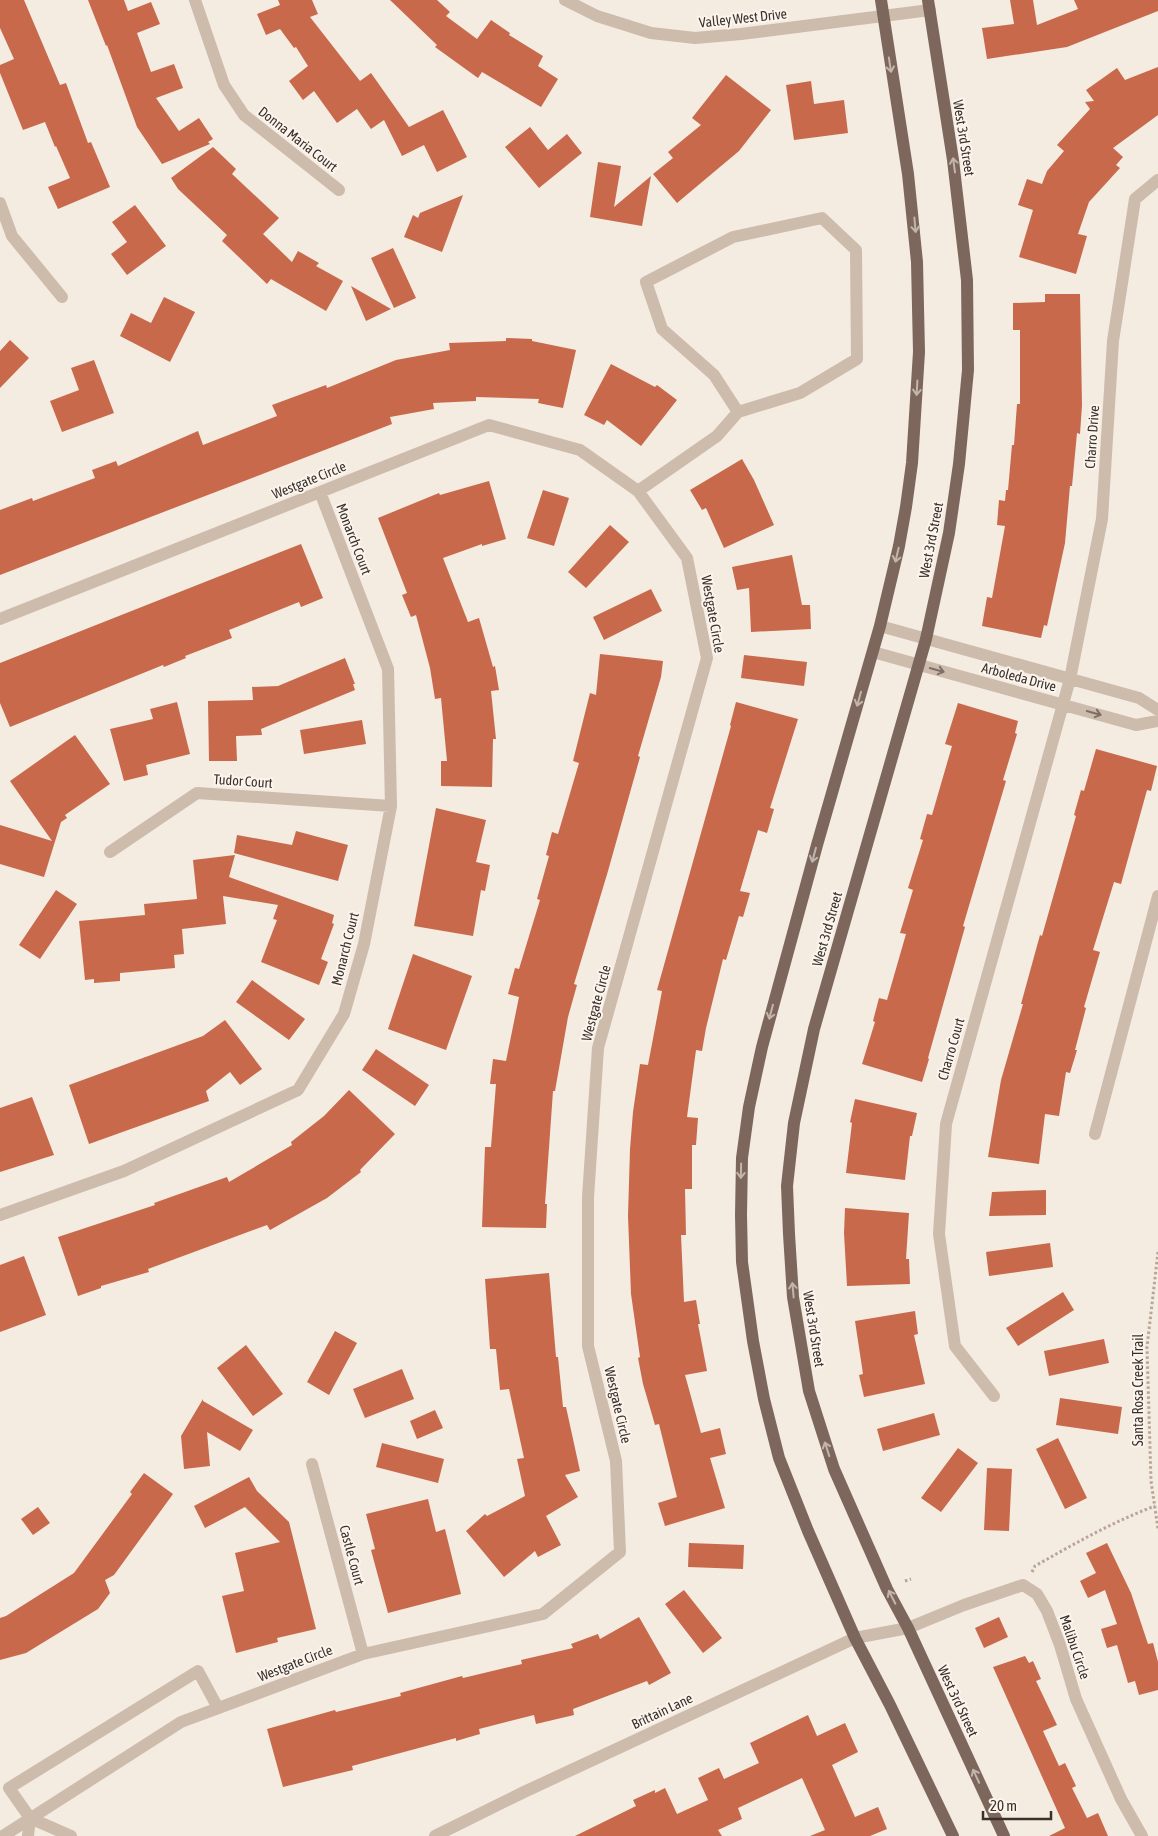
<svg xmlns="http://www.w3.org/2000/svg" width="1158" height="1836" viewBox="0 0 1158 1836" font-family="'Asap Condensed',sans-serif">
<style>
.building{fill:#c8694b}
.lines{fill:none;stroke-linecap:round;stroke-linejoin:round}
.path{stroke:#b9a596;stroke-width:3;stroke-dasharray:2.5 2.5;stroke-linecap:butt}
.minor{stroke:#cdbbac;stroke-width:12}
.major{stroke:#7d675c;stroke-width:12}
.oneway{stroke:#c2b5ac}
.oneway2{stroke:#7d6f65}
.labels{text-anchor:middle;stroke-width:4;stroke-linejoin:round;paint-order:stroke}
.street-label{font-size:14px;fill:#3b302b;stroke:#fbf5ee}
</style>
<rect width="100%" height="100%" fill="#f4ebe1"/>
<path class="building" d="M0 0H24L60 85 66 83 88 143 91 142 110 187 58 209 48 187 70 178 56 146 55 147 45 122 23 130 0 73V65L14 59 0 28Z
M88 0H124L128 11 151 2 160 24 137 33 151 72 174 64 183 88 156 98 179 131 199 118 213 139 208 142 210 144 162 164 137 127 107 45 106 46Z
M278 0H312L318 14 310 17 360 81 371 73 409 127 443 110 467 157 437 172 424 145 402 156 384 120 371 129 357 109 337 123 314 91 303 100 289 81 308 66 296 47 294 48 280 29 266 35 257 14 280 5Z
M390 0H437L450 12 446 16 477 39 491 20 510 33 509 35 543 56 538 66 558 79 541 107 482 72 478 78 435 47 437 45Z
M1010 0H1033L1037 25 1078 9 1074 0H1158V11L1067 47 987 59 982 28 1014 24Z
M1158 67V115L1113 148 1123 157 1116 165 1120 168 1089 202 1078 234 1087 236 1076 274 1019 257 1033 210 1018 205 1027 179 1042 184 1047 171 1064 151 1057 145 1090 109 1085 102 1094 101 1086 90 1117 68 1125 80Z
M726 75 771 110 739 151 677 203 653 174 673 158 668 152 701 125 692 118Z
M811 81 814 104 844 100 848 133 794 140 786 85Z
M530 127 548 150 567 134 582 153 539 188 505 147Z
M213 147 236 169 232 174 279 218 263 234 292 262 298 251 319 263 316 266 343 281 326 311 271 279 267 284 222 241 227 235 178 189 171 178Z
M598 162 621 166 614 207 651 176 642 226 590 217Z
M463 195 442 252 404 237 413 215 418 218 420 213Z
M135 205 166 246 127 275 111 254 127 242 112 222Z
M393 248 416 298 394 308 371 258Z
M351 286 391 309 366 321Z
M1045 294H1080L1082 405 1080 434 1077 433 1072 486H1070L1065 543 1047 626 1044 625 1041 638 982 626 987 597 992 598 1005 526 997 525 999 500 1005 501 1006 490H1008L1012 445H1014L1017 404H1020V330H1013V303L1045 302Z
M164 297 195 312 170 362 120 336 131 313 151 323Z
M506 338 532 339V341L576 350 563 408 538 403 539 399 476 397V401L433 403 434 409 390 417 392 424 0 575V510L32 498 33 501 95 478 92 470 116 461 118 466 198 431 203 445 277 416 272 405 326 385 327 388 396 360 450 350 449 343 506 341Z
M10 340 29 358 0 388V351Z
M94 360 114 413 62 432 50 401 79 390 71 368Z
M611 364 655 387 657 385 677 400 641 446 607 420 604 425 584 415Z
M742 459 754 480 774 525 724 548 706 508 702 510 690 490Z
M489 481 506 539 482 546V544L443 558 468 622 479 618 493 667 495 666 499 690 491 691 496 739H493L492 787 441 786V761H447L441 698 435 699 430 668 416 615 411 617 402 595 407 593 378 518 439 493 440 495Z
M543 490 569 498 554 546 527 538Z
M610 525 629 542 586 588 568 572Z
M301 544 323 598 301 607 299 602 229 630 232 638 185 656 186 658 164 667 163 665 10 727 0 703V663Z
M792 555 802 605H810L811 629 751 632 749 588 737 590 732 567Z
M651 589 662 611 604 640 593 617Z
M600 654 663 661 661 677 638 756 640 757 608 871 574 984 577 985 568 1017 555 1091H553L545 1204H547L546 1228 482 1227 485 1147H491L496 1084H490L493 1059 506 1061 519 997 508 994 515 968 519 969 540 900 537 899 549 856 546 855 552 832 558 834 579 763 573 761 590 693 596 695Z
M744 655 807 662 804 686 741 678Z
M345 658 355 684H353L355 690 261 729 262 735 236 736 237 761H209L208 701 253 700 252 687 278 686Z
M177 702 190 754 146 765 148 775 124 781 110 729 153 719 150 709Z
M736 702 798 719 770 808 774 809 767 833 758 830 740 891 750 893 743 917 739 916 726 960 723 959 706 1028 702 1051 696 1050 687 1117 698 1118 696 1145H692V1189H685L686 1235H681L684 1302 696 1300 700 1324H698L707 1371 685 1375 701 1433 720 1428 726 1454 710 1458 725 1508 665 1526 658 1503 677 1497 659 1424 655 1425 643 1384 638 1358 640 1357 631 1294 628 1216 630 1149 633 1112 640 1064 648 1065 662 991 657 990 731 726 730 725Z
M958 703 1018 721 1015 733 1017 734 1003 780 1006 781 963 926 965 927 928 1058 929 1059 922 1082 862 1064 875 1022 873 1021 879 998 887 1000 906 934 900 933 913 890 908 888 923 840 920 839 927 814 932 815 952 746 945 744Z
M362 720 366 744 304 754 300 730Z
M75 735 110 784 65 815 67 818 61 822 44 877 0 864V825L52 841 10 781Z
M1096 749 1157 766 1151 791 1147 790 1121 884 1114 882 1093 950 1100 952 1084 1007 1086 1008 1075 1050H1077L1070 1073 1066 1072 1059 1116 1045 1114 1039 1164 988 1157 1001 1080 1023 1004H1021L1040 935 1042 936 1076 816 1074 815 1081 790 1084 791Z
M436 808 486 820 476 862 490 865 485 891 481 890 473 936 414 926Z
M296 831 348 845 338 881 234 853 237 835 292 845Z
M235 855 229 877 334 915 332 923 334 924 321 959 328 962 319 985 261 962 277 920 273 919 278 905 223 896 226 924 182 929 184 954 174 955 175 968 120 973V981L94 983V979L85 980 79 921 145 915 144 904 197 899 193 860Z
M56 890 77 904 40 959 19 945Z
M413 954 472 976 446 1050 388 1029Z
M252 980 305 1019 289 1040 236 1002Z
M225 1020 262 1069 240 1085 230 1072 206 1091 209 1101 89 1144 69 1085 203 1036Z
M376 1049 429 1085 415 1106 362 1070Z
M349 1090 395 1134 360 1170 361 1172 327 1198 270 1230 267 1225 148 1269 149 1272 101 1286V1288L78 1296 58 1237 155 1205 154 1203 227 1177 229 1182 292 1145 291 1142 324 1116Z
M32 1097 54 1155 0 1172V1108Z
M855 1099 917 1113 912 1136H910L905 1180 846 1173 852 1123 850 1122Z
M1046 1190V1215L989 1216 992 1192Z
M845 1208 909 1213 906 1259H909L910 1284 847 1286 844 1233Z
M1050 1243 1053 1267 989 1276 986 1252Z
M24 1256 46 1315 0 1332V1265Z
M549 1273 556 1357H558L563 1407H566L580 1471 565 1475 578 1497 546 1516 561 1545 538 1557 535 1551 504 1577 466 1531 485 1514 487 1516 525 1496 517 1459 524 1458 509 1389 500 1390 496 1349H490L485 1279Z
M1063 1292 1074 1310 1018 1346 1006 1328Z
M915 1311 918 1334 914 1335 925 1384 864 1397 859 1375 863 1374 855 1321Z
M335 1331 357 1343 329 1395 307 1382Z
M1104 1339 1109 1363 1049 1376 1044 1351Z
M246 1345 283 1394 253 1416 217 1368Z
M402 1369 414 1399 365 1418 353 1389Z
M1060 1398 1122 1407 1118 1434 1056 1425Z
M203 1399V1401L253 1430 240 1451 207 1432 210 1466 184 1469 181 1436Z
M435 1410 443 1428 417 1439 410 1421Z
M934 1413 940 1435 883 1451 877 1429Z
M1058 1438 1087 1498 1065 1509 1036 1449Z
M382 1443 444 1459 438 1483 376 1467Z
M958 1448 978 1463 941 1512 921 1498Z
M987 1468 1012 1469 1009 1531 984 1530Z
M144 1473 173 1494 114 1575 105 1580 110 1593 98 1609 26 1653 0 1660V1618L6 1616 74 1573 132 1494 130 1492Z
M249 1477 257 1491 289 1522 316 1629 277 1638 278 1642 236 1653 222 1596 244 1591 235 1553 280 1542 245 1507 205 1528 194 1506Z
M428 1499 436 1532 445 1529 461 1594 388 1613 371 1550 375 1549 366 1514Z
M38 1507 50 1523 33 1535 21 1519Z
M689 1543 744 1545 743 1569 688 1567Z
M1107 1543 1131 1593 1148 1644 1153 1643 1158 1662V1690L1139 1695 1135 1681 1128 1683 1117 1645 1107 1648 1101 1629 1117 1624 1105 1590 1088 1598 1080 1581 1096 1573 1086 1553Z
M684 1590 722 1638 703 1653 665 1604Z
M639 1617 671 1673 649 1685 647 1681 573 1709 574 1715 536 1724 534 1715 479 1729 480 1734 456 1741V1738L352 1766 353 1770 283 1787 267 1729 335 1710 336 1712 401 1696 400 1693 462 1676 463 1678 522 1664 521 1660 573 1648 571 1644 598 1634 600 1639Z
M999 1617 1008 1637 984 1648 975 1628Z
M1025 1656 1029 1663 1033 1661 1041 1679 1036 1681 1057 1725 1043 1731 1059 1766 1065 1763 1076 1786 1072 1788 1087 1818 1098 1813 1108 1836H1049L1065 1828 993 1667Z
M808 1715 817 1736 845 1723 858 1752 832 1765 855 1817 878 1807 887 1829 870 1836H810L825 1830 802 1778 738 1808 742 1819 718 1830 722 1836H575L636 1806 633 1800 655 1790V1793L665 1788 677 1814 708 1800 698 1778 719 1768 724 1779 759 1763 750 1743Z"/>
<g class="lines">
<path class="path" d="M1158 1252 1147 1347 1151 1481 1158 1529
M1032 1572 1035 1566C1074 1544 1112 1522 1155 1506
M905 1581 911 1579"/>
<path class="minor" d="M195 0 224 85 244 115 339 190
M565 0 597 16 651 33 695 38 741 34 930 10
M0 203 12 236 62 297
M638 491 717 436 738 412 800 393 857 359 856 250 822 218 733 237 646 282 662 329 714 375 738 412
M0 619 489 425 580 450 638 491 687 558 707 658 598 1048 588 1197V1346L616 1461 620 1552 543 1614 363 1654 181 1722 3 1836
M880 626 1139 698 1158 710
M873 652 1136 725 1158 721
M110 852 197 793 391 806
M1095 1134 1158 896
M0 1215 124 1171 298 1090 344 1014 364 944 391 806 388 669 320 492
M994 1396 955 1346 939 1234 946 1124 1070 679 1102 519 1113 341 1135 199 1158 180
M312 1464 363 1654
M30 1818 9 1788 198 1671 218 1708
M30 1818 71 1836
M28 1836 30 1818
M435 1836 524 1792 855 1638 908 1628 964 1605 1023 1585 1037 1594 1047 1611 1060 1645 1076 1699 1121 1799 1142 1836"/>
<path class="major" d="M881 0 908 174 917 262 919 352 912 463 906 507 899 546 880 626 817 845 762 1047 749 1107 742 1158 741 1215 742 1262 753 1341 764 1399 779 1458 808 1531 855 1638 890 1705 953 1836
M928 0 953 160 967 280 968 370 959 464 949 533 926 639 814 1029 794 1123 787 1186 789 1234 793 1297 809 1391 834 1469 887 1589 908 1628 1004 1836"/>
</g>
<defs><path id="oneway-shaft" d="M-6 0H5M1.5-3L5.5 0L1.5 3" fill="none" stroke-width="1.6" stroke-linecap="round" stroke-linejoin="round" transform="scale(1.25)"/></defs>
<g class="oneway">
<use href="#oneway-shaft" transform="translate(890 65) rotate(81)"/>
<use href="#oneway-shaft" transform="translate(954 165) rotate(-98)"/>
<use href="#oneway-shaft" transform="translate(915 225) rotate(85)"/>
<use href="#oneway-shaft" transform="translate(917 388) rotate(93)"/>
<use href="#oneway-shaft" transform="translate(897 555) rotate(103)"/>
<use href="#oneway-shaft" transform="translate(859 699) rotate(106)"/>
<use href="#oneway-shaft" transform="translate(814 855) rotate(105)"/>
<use href="#oneway-shaft" transform="translate(771 1012) rotate(105)"/>
<use href="#oneway-shaft" transform="translate(741 1171) rotate(91)"/>
<use href="#oneway-shaft" transform="translate(793 1290) rotate(-95)"/>
<use href="#oneway-shaft" transform="translate(827 1449) rotate(-108)"/>
<use href="#oneway-shaft" transform="translate(892 1597) rotate(-117)"/>
<use href="#oneway-shaft" transform="translate(976 1776) rotate(-115)"/>
</g>
<g class="oneway2">
<use href="#oneway-shaft" transform="translate(937 670) rotate(16)"/>
<use href="#oneway-shaft" transform="translate(1094 713) rotate(16)"/>
</g>
<g class="labels">
<g class="street-label">
<text transform="translate(743 18) rotate(-6)" y="5">Valley West Drive</text>
<text transform="translate(964 138) rotate(81)" y="5">West 3rd Street</text>
<text transform="translate(298 139) rotate(38)" y="5">Donna Maria Court</text>
<text transform="translate(1092 437) rotate(-86)" y="5">Charro Drive</text>
<text transform="translate(309 480) rotate(-22)" y="5">Westgate Circle</text>
<text transform="translate(354 539) rotate(69)" y="5">Monarch Court</text>
<text transform="translate(931 540) rotate(-79)" y="5">West 3rd Street</text>
<text transform="translate(713 614) rotate(80)" y="5">Westgate Circle</text>
<text transform="translate(1019 677) rotate(15)" y="5">Arboleda Drive</text>
<text transform="translate(243 781) rotate(4)" y="5">Tudor Court</text>
<text transform="translate(827 929) rotate(-74)" y="5">West 3rd Street</text>
<text transform="translate(345 949) rotate(-76)" y="5">Monarch Court</text>
<text transform="translate(596 1003) rotate(-75)" y="5">Westgate Circle</text>
<text transform="translate(951 1049) rotate(-74)" y="5">Charro Court</text>
<text transform="translate(814 1329) rotate(81)" y="5">West 3rd Street</text>
<text transform="translate(1138 1390) rotate(-90)" y="5">Santa Rosa Creek Trail</text>
<text transform="translate(618 1405) rotate(77)" y="5">Westgate Circle</text>
<text transform="translate(352 1555) rotate(75)" y="5">Castle Court</text>
<text transform="translate(1075 1647) rotate(71)" y="5">Malibu Circle</text>
<text transform="translate(295 1663) rotate(-21)" y="5">Westgate Circle</text>
<text transform="translate(958 1701) rotate(65)" y="5">West 3rd Street</text>
<text transform="translate(662 1711) rotate(-25)" y="5">Brittain Lane</text>
</g>
</g>
<path d="M983 1811v8h68v-8" fill="none" stroke="#3b302b" stroke-width="2.5"/>
<text x="990" y="1811" font-size="15" fill="#3b302b" stroke="#fbf5ee" stroke-width="4" paint-order="stroke">20 m</text>
</svg>
